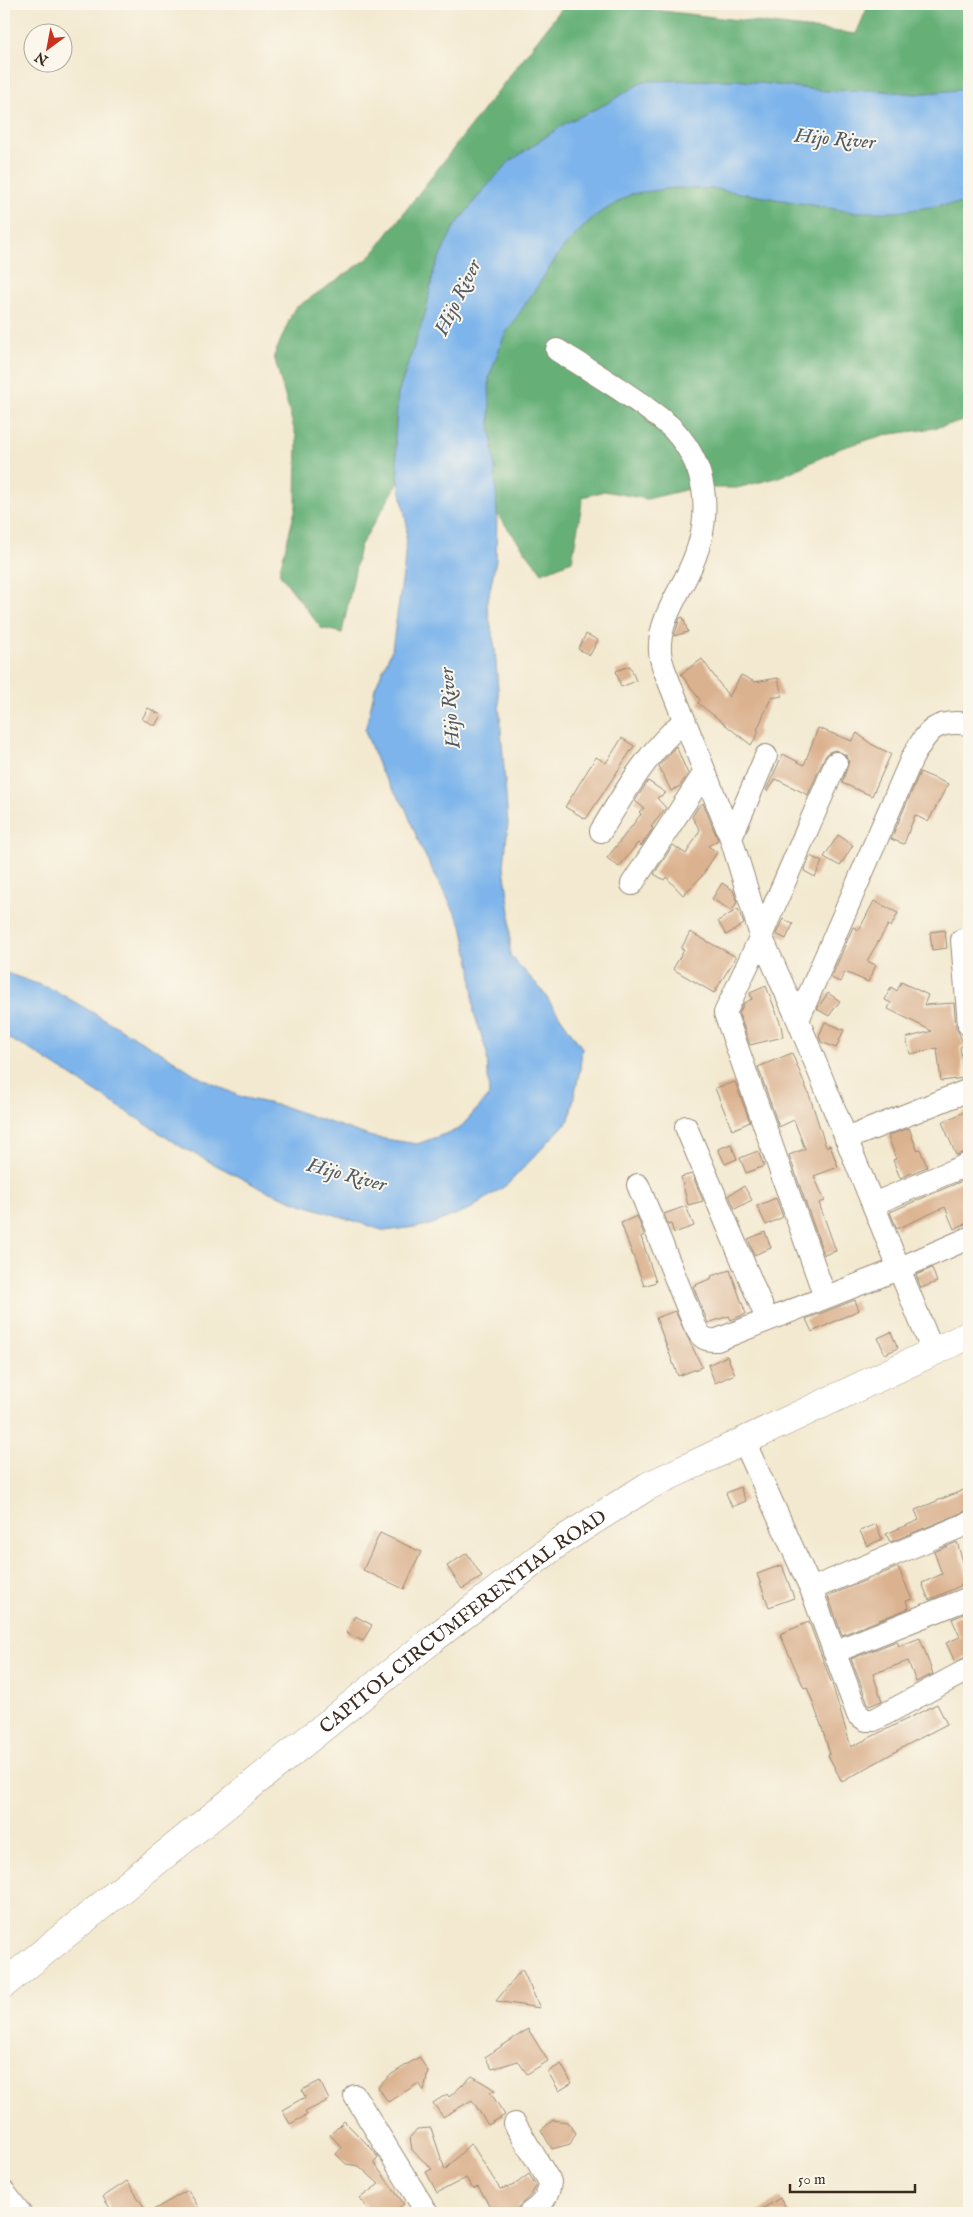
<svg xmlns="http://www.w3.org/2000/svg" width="973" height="2217" viewBox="0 0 973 2217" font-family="'IM FELL English',serif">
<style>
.forest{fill:#66b078;stroke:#506d4b}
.water{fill:#7bb4eb;stroke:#5b6f84}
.building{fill:#dbb290}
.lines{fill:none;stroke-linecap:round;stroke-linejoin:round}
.minor-casing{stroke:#978a77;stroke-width:24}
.major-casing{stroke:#978a77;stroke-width:29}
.minor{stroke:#fff;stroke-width:22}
.major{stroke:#fff;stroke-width:28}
.labels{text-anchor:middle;stroke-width:4;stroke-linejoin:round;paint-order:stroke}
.street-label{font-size:19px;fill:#3b2a1e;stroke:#fbf7ec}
.water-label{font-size:20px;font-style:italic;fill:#515a66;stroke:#fbf7ec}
</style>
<rect width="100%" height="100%" fill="#fbf7ec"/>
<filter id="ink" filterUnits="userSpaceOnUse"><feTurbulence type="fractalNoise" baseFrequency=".02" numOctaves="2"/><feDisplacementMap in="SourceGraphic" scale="10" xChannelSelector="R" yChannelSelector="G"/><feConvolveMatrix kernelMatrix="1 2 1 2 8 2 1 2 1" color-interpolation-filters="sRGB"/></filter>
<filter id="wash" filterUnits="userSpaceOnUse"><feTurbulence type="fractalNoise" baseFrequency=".0096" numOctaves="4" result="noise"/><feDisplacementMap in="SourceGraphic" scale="20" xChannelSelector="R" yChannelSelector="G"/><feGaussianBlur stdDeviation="1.12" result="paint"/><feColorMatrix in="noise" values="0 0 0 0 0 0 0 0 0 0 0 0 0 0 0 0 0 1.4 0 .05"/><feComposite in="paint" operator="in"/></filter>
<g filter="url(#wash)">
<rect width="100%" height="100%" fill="#f3e9d0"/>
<path class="forest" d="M565 4H604L856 34 869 4H969V89L916 94 871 90 826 91 735 80 644 81 606 104 566 123 509 162 480 194 453 229 434 270 426 311 398 394 395 438 399 482 360 546 342 633 321 628 279 573 296 507 297 440 274 356 294 309 369 258Z
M673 188 717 189 853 212 969 203V420L929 429 884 435 841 448 780 477 737 488H693L647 499 604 491 583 497 572 561 542 573 497 514 495 468 490 423 489 377 504 336 528 299 562 249 593 217 631 194Z"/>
<path class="water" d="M735 80 826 91 871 90 916 94 969 89V203L941 205 898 212H853L717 189 673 188 631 194 593 217 562 249 504 336 489 377 490 423 495 468 497 514 496 560 487 605 495 649 508 823 504 867 510 911V955L540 988 582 1048 580 1069 569 1120 508 1184 472 1208 430 1225 385 1231 301 1204 262 1189 183 1148 34 1052 4 1036V972L54 990 162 1053 199 1077 241 1097 285 1107 372 1137 417 1144 459 1129 489 1096 487 1053 474 1013 471 967 462 926 421 848 405 807 381 772 365 731 375 688 392 649 404 568 407 525 399 482 395 438 398 394 426 311 434 270 453 229 480 194 509 162 566 123 606 104 644 81Z"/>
<g id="blocks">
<path class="building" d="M683 617 688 632 674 636 680 618Z
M586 634 598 640 590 655 578 649Z
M702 659 729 697 741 675 755 682 778 678 782 696 771 698 757 730 759 732 751 745 698 703 700 700 681 674Z
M630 666 636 681 621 687 616 671Z
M148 708 161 715 155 726 142 719Z
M818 728 852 741 857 733 871 744 891 754 872 796 842 783 849 761 846 755 835 750 829 752 824 758 808 795 776 779 768 791 766 790 783 754 804 765Z
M622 738 634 746 586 819 565 807 596 757 606 763Z
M676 746 688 774 680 786 671 791 659 766Z
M920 772 948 784 928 822 915 815 904 844 891 839Z
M648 781 666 793 657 798 666 808 651 827 653 828 641 846 638 843 619 867 607 858 641 814 639 812 644 808 635 801Z
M703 803 718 840 708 846 717 852 702 876 683 895 666 877 664 880 654 874 673 845 686 854 700 830 692 817 698 807Z
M838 835 853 845 840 866 824 857Z
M810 856 822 862 815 877 804 871Z
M722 883 733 890 737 902 732 911 712 899Z
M874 901 898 913 891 927 888 925 867 961 876 965 868 982 845 972 840 982 831 978 853 927 859 930Z
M738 909 744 924 726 935 718 921Z
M783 919 793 924 786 939 776 934Z
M945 930 947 948 932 950 930 932Z
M690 932 736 957 714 993 673 969 684 950 681 949Z
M901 982 928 995 924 1005 954 1003 956 1027 964 1045 960 1047 964 1078 941 1081 937 1048 910 1054 906 1038 932 1031 888 1009 891 1003 885 1000 891 987 897 991Z
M766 986 781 1025 783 1037 750 1045 739 1014 744 1003 752 999 750 993Z
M828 993 840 1001 829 1016 817 1009Z
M825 1022 844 1030 836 1048 821 1042 819 1036Z
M792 1053 810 1097 826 1147 830 1145 838 1167 814 1176 825 1201 819 1203 836 1251 824 1255 789 1155 805 1149 794 1120 779 1127 758 1067Z
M735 1082 750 1122 732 1130 715 1088Z
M969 1110V1151L956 1155 942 1122Z
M909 1128 917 1150 920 1149 927 1167 900 1178 893 1160 896 1159 888 1136Z
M731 1144 737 1159 725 1164 718 1149Z
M758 1151 764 1166 746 1173 740 1158Z
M692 1174 703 1201 688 1205 681 1177Z
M969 1178V1222L954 1229 945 1207 897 1229 890 1212Z
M744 1186 752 1200 735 1209 729 1195Z
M776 1198 783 1217 766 1225 757 1206Z
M686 1206 694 1226 674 1233 671 1224 668 1225 664 1214Z
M637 1216 644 1235 641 1237 656 1282 644 1286 621 1223Z
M765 1232 771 1248 754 1255 748 1239Z
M932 1268 937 1282 921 1288 916 1275Z
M730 1270 746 1314 731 1320 729 1316 708 1323 693 1286 712 1278 711 1276Z
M855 1300 859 1310 812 1332 806 1319Z
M675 1311 702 1367 678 1376 656 1318Z
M891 1332 898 1348 885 1354 878 1338Z
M727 1356 735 1374 715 1383 708 1365Z
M740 1487 746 1501 732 1507 726 1493Z
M966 1489 969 1498V1510L890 1542 886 1534 919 1520 915 1510Z
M876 1524 882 1539 867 1546 860 1531Z
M380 1533 421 1552 404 1589 363 1570Z
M957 1542 969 1582 929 1600 922 1583 942 1574 934 1552Z
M467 1553 482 1577 462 1589 447 1566Z
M782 1565 794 1598 769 1607 757 1574Z
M898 1567 912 1599 906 1601 909 1608 842 1635 828 1596Z
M969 1612V1656L955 1662 946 1643 960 1637 952 1619Z
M355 1616 372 1625 363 1641 346 1633Z
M809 1622 833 1687 851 1747 937 1704 947 1724 907 1745 842 1782 828 1755 830 1754 821 1725 807 1687 804 1688 780 1634Z
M920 1638 933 1674 916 1682 908 1661 873 1674 882 1701 869 1706 851 1659 897 1641 899 1646Z
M522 1969 540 2008 496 2001Z
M528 2029 548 2061 527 2074 518 2061 492 2069 485 2057Z
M419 2057 428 2071 424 2091 419 2083 388 2102 378 2087 392 2074Z
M561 2064 572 2083 559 2091 548 2072Z
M472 2076 495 2090 490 2092 505 2115 488 2125 472 2100 443 2117 433 2103 447 2094 449 2097Z
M320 2081 329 2100 305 2112 307 2115 290 2124 282 2110 305 2097 302 2090Z
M553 2120 567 2122 576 2133 570 2144 552 2149 541 2130Z
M344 2121 372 2149 378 2158 374 2163 404 2204 392 2213H371L360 2198 379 2184 359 2166 346 2164 336 2154 342 2147 330 2135Z
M431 2128 445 2170 471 2143 500 2189 513 2186 529 2174 536 2185V2187L531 2195 518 2207 517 2213H494L478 2187 473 2189 466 2178 437 2193 426 2172 432 2169 412 2150 410 2137 417 2129Z
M127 2181 148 2213 188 2190 202 2213H113L103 2197Z
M780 2198 790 2213H756Z"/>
</g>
</g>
<g filter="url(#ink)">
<use href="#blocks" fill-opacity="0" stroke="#978a77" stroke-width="1"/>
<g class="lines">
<defs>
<path id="minor" d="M557 350C588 369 620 388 649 410 657 416 666 422 673 429 712 471 712 524 688 573 677 596 658 624 660 651 660 657 662 663 664 669L731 838 761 936 798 1020 933 1352
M601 831C625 792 648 751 684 721
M731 838 766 756
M632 884 705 772
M962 940 969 1025
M798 1020 912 758C928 730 935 719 969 724
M686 1127 767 1319
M846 1139 969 1090
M638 1185 694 1324C700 1336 703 1341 717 1340L898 1269 969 1238
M873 1204 969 1164
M825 1297 725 1013 761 936 836 763
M744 1441 811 1589 858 1715 866 1720H874L969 1669
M811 1589 969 1523
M834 1652 969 1598
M355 2096 427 2213
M515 2124 550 2182C549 2196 542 2205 530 2213
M4 2192 20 2213"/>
<g id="major">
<path id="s1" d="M4 1984 433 1639 561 1541 648 1486 969 1335"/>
</g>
</defs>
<use href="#minor" class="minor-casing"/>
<use href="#major" class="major-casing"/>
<use href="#minor" class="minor"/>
<use href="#major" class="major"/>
</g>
</g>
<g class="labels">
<g class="street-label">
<text dy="7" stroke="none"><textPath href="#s1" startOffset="585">CAPITOL CIRCUMFERENTIAL ROAD</textPath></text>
</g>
<g class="water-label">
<text transform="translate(835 138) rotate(5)" y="7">Hijo River</text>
<text transform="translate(457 297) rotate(-64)" y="7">Hijo River</text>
<text transform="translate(449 708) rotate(-95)" y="7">Hijo River</text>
<text transform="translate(347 1174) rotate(15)" y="7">Hijo River</text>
</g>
</g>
<rect width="973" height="2217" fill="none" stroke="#fbf7ec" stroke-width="20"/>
<g transform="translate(48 48) rotate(212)"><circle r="24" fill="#fbf7ec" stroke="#aea59a"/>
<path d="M0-4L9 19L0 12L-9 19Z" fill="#c8321e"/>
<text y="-8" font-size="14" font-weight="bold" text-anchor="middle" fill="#3b2a1e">N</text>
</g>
<path d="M790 2184v8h125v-8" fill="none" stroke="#3b2a1e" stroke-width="2.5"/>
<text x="798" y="2184" font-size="15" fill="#3b2a1e" stroke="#fbf7ec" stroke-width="4" paint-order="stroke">50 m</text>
</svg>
